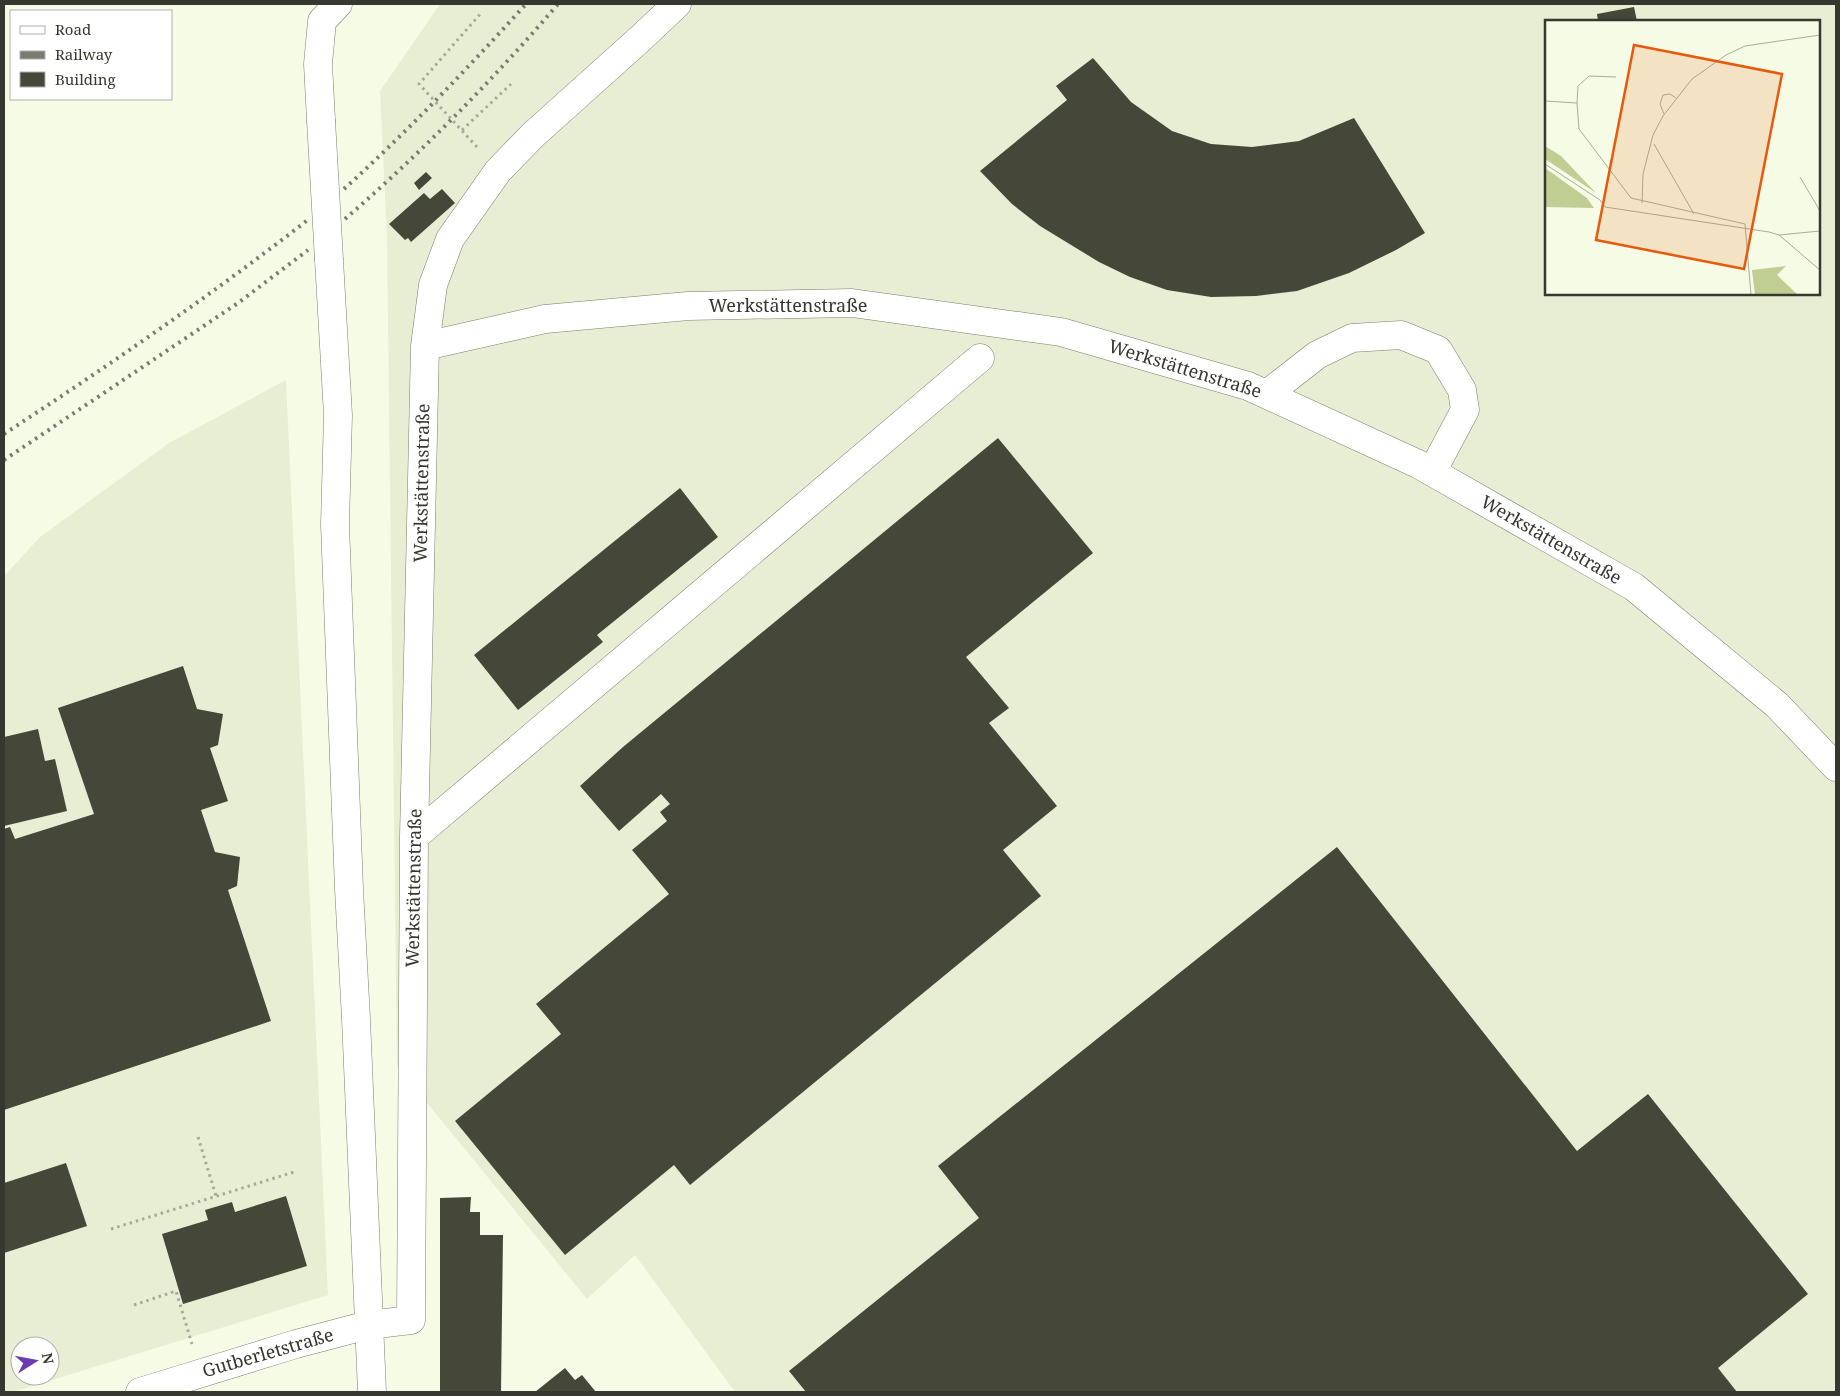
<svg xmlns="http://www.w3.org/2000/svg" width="1840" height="1396" viewBox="0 0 1840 1396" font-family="'Noto Serif',serif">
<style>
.built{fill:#e8eed4;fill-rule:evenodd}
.building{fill:#454838}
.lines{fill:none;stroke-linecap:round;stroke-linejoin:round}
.minor-casing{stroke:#7a7e6c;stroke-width:29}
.path{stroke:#a6aa9a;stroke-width:3;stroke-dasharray:2.5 4;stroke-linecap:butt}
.minor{stroke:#fff;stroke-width:28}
.rail{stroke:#797c70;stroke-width:4;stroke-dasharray:2.5 5;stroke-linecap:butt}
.minor-bridge-casing{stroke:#7a7e6c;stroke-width:29;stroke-linecap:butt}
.minor-bridge{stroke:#fff;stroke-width:28}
.labels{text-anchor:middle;stroke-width:5;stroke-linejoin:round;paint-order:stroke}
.street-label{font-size:18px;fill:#363830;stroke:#fff}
.inset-road{fill:none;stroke:#a9ad9d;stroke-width:1}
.view{fill:#e8590c;fill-opacity:0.15;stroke:#e8590c;stroke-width:2.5}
.inset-edge{fill:none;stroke:#363830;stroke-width:2.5}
</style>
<rect width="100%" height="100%" fill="#f6fbe6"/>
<path class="built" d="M440 4H1836V1392H735L635 1255 587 1299 397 1066 387 238 380 91ZM1546 21H1819V294H1546Z
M286 380 328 1295 13 1392H4V576L40 537 169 443ZM20 1346H50V1376H20Z"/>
<path class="building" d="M1634 7 1637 21H1598L1597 14Z
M1093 58 1131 102 1172 131 1211 144 1252 147 1299 141 1354 118 1425 233 1396 250 1349 273 1297 291 1256 296 1211 297 1167 290 1130 277 1099 262 1040 226 1012 204 980 171 1067 100 1056 86Z
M426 172 432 178 419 190 414 183Z
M442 189 455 203 411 242 408 238 405 240 389 224 424 193 430 199Z
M998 438 1093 553 966 657 1009 708 989 723 1057 806 1003 850 1041 896 690 1185 674 1165 565 1255 455 1121 561 1034 536 1004 669 894 632 850 667 821 660 812 670 804 661 794 619 831 580 786 623 747Z
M680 488 718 537 597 635 603 642 518 710 474 655Z
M183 666 197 709 223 714 218 745 210 748 228 801 201 810 215 852 240 857 237 886 228 890 271 1021 4 1110V829L10 827 15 839 94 814 58 708Z
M38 729 45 761 55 759 67 811 4 826V737Z
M1337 847 1577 1151 1648 1094 1808 1294 1718 1368 1737 1392H806L789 1371 979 1218 938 1166Z
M66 1163 87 1226 4 1253V1183Z
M286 1196 307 1266 183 1304 162 1234 208 1220 205 1210 232 1202 235 1212Z
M471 1197 470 1212H480V1235H503L501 1392H440V1198Z
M565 1368 575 1380 582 1375 596 1392H535Z"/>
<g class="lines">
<defs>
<path id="minor" d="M321 120 318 64 322 21 338 4
M329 260 338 415 335 525 349 889 356 1019 372 1392
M425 346 545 319 688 306 852 303 1061 332 1248 386 1418 464 1634 587 1777 705 1836 767
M1267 394 1317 355 1352 338 1401 335 1438 350 1462 390 1465 410 1432 472
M414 837 980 358
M140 1392 296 1344 368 1325 411 1320 414 837 425 346 433 285 450 239 498 171 533 135 641 38 677 4"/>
</defs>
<use href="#minor" class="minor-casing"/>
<path class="path" d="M462 130 511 84
M477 147 419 84 482 12
M198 1137 216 1196
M111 1229 294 1172
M134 1305 176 1291 192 1344"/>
<use href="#minor" class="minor"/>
<path class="rail" d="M344 189C408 131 468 68 526 4
M345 219C421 153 493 80 558 4
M4 434C108 366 210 296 309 219
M4 460 238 303 308 250"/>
<defs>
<path id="minor-bridge" d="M321 120 329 260"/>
</defs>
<use href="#minor-bridge" class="minor-bridge-casing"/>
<use href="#minor-bridge" class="minor-bridge"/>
</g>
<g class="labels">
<g class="street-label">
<text x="788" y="312">Werkstättenstraße</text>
<text transform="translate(1185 369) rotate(17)" y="6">Werkstättenstraße</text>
<text transform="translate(422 483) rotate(-89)" y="6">Werkstättenstraße</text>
<text transform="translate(1551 540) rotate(30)" y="6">Werkstättenstraße</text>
<text transform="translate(414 888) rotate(-89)" y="6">Werkstättenstraße</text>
<text transform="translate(268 1353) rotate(-16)" y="6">Gutberletstraße</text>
</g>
</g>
<g transform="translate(1545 20)">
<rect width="275" height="275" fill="#f6fbe6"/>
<path d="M0 126 16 136 51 173 0 139ZM0 148 42 178 49 188 0 187ZM241 246 232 255 253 275H210L207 250Z" fill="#c0cd93"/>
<path class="inset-road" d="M0 81 32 83 34 109 86 178 200 204 206 275M32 83 33 66 44 56 71 57M119 94 115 84 118 75 125 74 131 78M109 124 149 194M0 144 55 180 60 187 224 212 234 215 275 250M255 157 275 191M97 183 98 154 108 115 118 96 147 59 181 35 200 26 275 15M234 215 275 211"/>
<path class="view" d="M89 25 237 54 199 249 51 220Z"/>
<rect width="275" height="275" class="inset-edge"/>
</g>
<rect width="1840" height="1396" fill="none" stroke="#363830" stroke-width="10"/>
<rect x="10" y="10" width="162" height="90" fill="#ffffff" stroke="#afafac"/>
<rect x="20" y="26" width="25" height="8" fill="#ffffff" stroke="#afafac"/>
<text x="55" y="35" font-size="15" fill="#363830">Road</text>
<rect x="20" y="51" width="25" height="8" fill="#797c70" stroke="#afafac"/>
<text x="55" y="60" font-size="15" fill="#363830">Railway</text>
<rect x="20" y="72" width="25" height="15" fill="#454838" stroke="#afafac"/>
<text x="55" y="85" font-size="15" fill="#363830">Building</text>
<g transform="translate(35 1361) rotate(79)"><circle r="24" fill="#ffffff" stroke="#afafac"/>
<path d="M0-4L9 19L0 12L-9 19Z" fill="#6c3ab1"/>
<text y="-8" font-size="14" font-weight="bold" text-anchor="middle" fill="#363830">N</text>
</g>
</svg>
